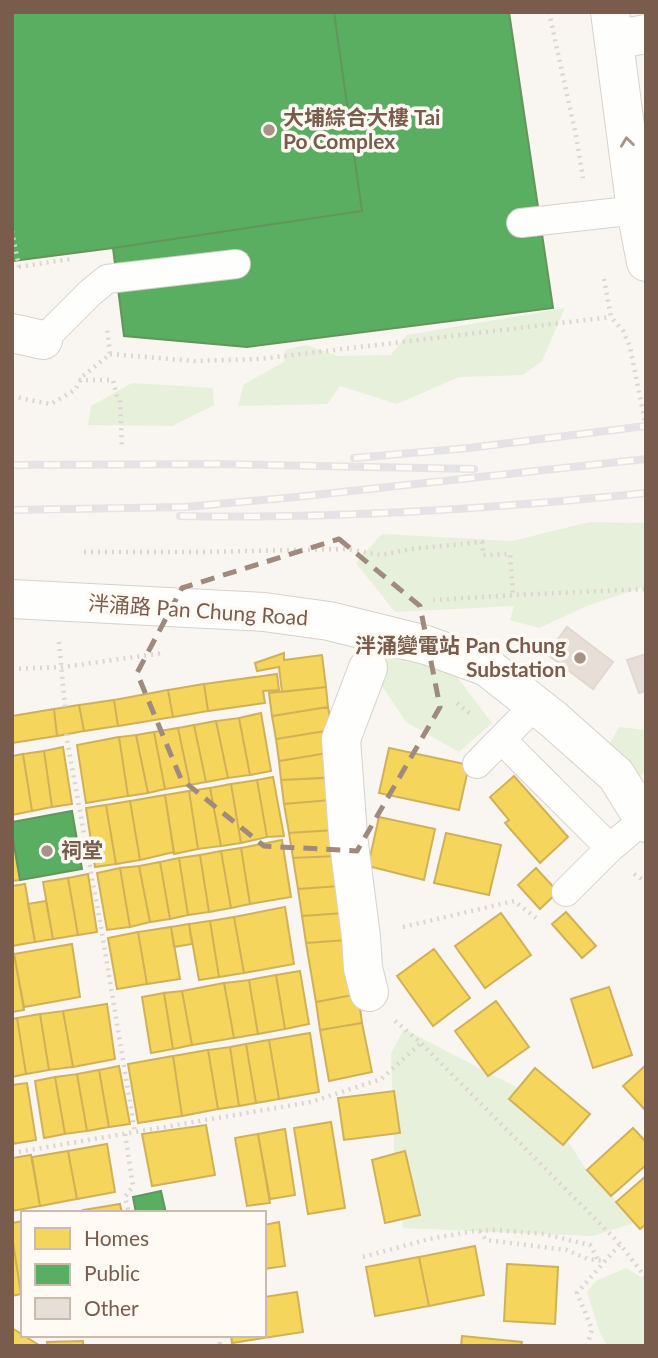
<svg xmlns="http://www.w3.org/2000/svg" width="658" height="1358" viewBox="0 0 658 1358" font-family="Lato,'Noto Sans TC',sans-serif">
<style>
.green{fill:#e7f0db}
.homes{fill:#f6d55c;stroke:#d1b158;stroke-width:2}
.public{fill:#5aae61;stroke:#64955b;stroke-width:2}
.building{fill:#e6ded7;stroke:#e2d8d2;stroke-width:2}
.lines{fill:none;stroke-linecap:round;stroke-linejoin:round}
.service-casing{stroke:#d7d1cb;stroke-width:30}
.minor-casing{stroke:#d7d1cb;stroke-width:40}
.secondary-casing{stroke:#d9d2cb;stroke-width:40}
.path{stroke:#dcd5d0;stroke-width:4.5;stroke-dasharray:2 5;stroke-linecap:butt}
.service{stroke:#fefefd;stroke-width:28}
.minor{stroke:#fefefd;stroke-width:38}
.secondary{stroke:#fefefd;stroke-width:38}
.rail-casing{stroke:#e6e3e7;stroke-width:8}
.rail{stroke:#fffaf3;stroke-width:5;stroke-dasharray:16;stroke-linecap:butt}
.oneway{stroke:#a8958b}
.marked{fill:none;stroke:#9f8a7d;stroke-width:5;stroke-dasharray:14 9;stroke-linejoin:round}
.poi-dot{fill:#a69286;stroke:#fffaf3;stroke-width:2.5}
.labels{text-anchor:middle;stroke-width:7;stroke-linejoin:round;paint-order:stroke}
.poi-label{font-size:21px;font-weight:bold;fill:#7a5c4d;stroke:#fffaf3;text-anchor:start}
.street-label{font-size:21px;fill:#7a5c4d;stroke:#fffaf3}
</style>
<rect width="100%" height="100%" fill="#f9f5f0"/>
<path class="green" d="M565 308 542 361 523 375 459 377 397 404 340 386 327 404 238 406 244 384 284 362 285 350 306 345 338 356 391 355 407 335Z
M132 383 213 388 214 405 172 426 88 425 91 406Z
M590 522 646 523V586L587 606 539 628 510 620 514 606 395 612 356 563 382 534 512 541Z
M384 645 447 664 492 723 459 752 406 722 376 677Z
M619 727 646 730V770L630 786 608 747Z
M404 1029 543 1101 585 1168 637 1222 593 1236 403 1228 395 1177 391 1053Z
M626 1268 646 1280V1346H607L600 1333 587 1292 596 1281Z"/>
<path class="homes" d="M284 653V660L322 655 326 687 282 692 279 667 257 671 255 663Z
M277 674 279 690 263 691 265 703 208 711 204 684Z
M204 684 208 711 173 717 168 690Z
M326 687 328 707 272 716 269 693Z
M168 690 173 717 118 726 114 700Z
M114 700 118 726 84 731 79 705Z
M79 705 84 731 57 736 54 709Z
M328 707 332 730 276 739 272 716Z
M54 709 57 736 12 743V716Z
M261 713 271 771 250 775 239 718Z
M239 718 250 775 228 778 216 721Z
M216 721 228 778 206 782 194 725Z
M194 725 206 782 190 785 178 728Z
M178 728 190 785 165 789 154 732Z
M332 730 334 752 279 761 276 739Z
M154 732 165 789 148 793 136 735Z
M136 735 148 793 128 796 119 737Z
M119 737 128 796 86 803 77 745Z
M63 747 72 804 52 807 44 751Z
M389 748 469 765 459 810 379 793Z
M44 751 52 807 32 811 23 754Z
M334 752 337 777 281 780 279 761Z
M23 754 32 811 12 815V756Z
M514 776 568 837 540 863 505 823 509 820 490 797Z
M273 777 284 836 267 837 257 780Z
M328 778 331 800 284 804 281 780Z
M257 780 267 837 241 843 231 784Z
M231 784 241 843 221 846 210 788Z
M210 788 221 846 198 849 189 791Z
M189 791 198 849 174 854 165 795Z
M165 795 174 852 140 860 130 801Z
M331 800 334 830 289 833 284 804Z
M130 801 140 860 116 864 106 805Z
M106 805 116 864 95 867 86 808Z
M379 817 435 829 424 880 368 866Z
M334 830 337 856 293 858 289 833Z
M12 833 20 880 12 881Z
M446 833 501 845 489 895 434 883Z
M282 840 291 897 250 904 241 848Z
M241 848 250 904 231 908 221 851Z
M221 851 231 908 209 912 200 855Z
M200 855 209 912 188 915 179 858Z
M337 856 340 886 298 889 293 858Z
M179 858 188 915 170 919 160 862Z
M160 862 170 919 150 922 139 866Z
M139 866 150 922 130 927 120 868Z
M120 868 130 927 107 930 97 873Z
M536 868 558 892 540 909 518 885Z
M88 874 97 932 78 935 68 878Z
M68 878 78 935 53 939 43 882Z
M25 884 35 942 12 946V886Z
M340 886 344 913 302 916 298 889Z
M46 901 53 939 35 942 28 904Z
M285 907 294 964 244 973 234 917Z
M566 912 596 946 582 958 552 924Z
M344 913 348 940 306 943 302 916Z
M501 913 531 955 485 988 455 946Z
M234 917 244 973 219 977 210 921Z
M210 921 219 977 199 980 189 924Z
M189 924 192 944 174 947 171 927Z
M171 927 180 979 147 984 138 932Z
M138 932 147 984 117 989 108 938Z
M348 940 358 994 316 1002 306 943Z
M72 944 80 997 24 1007 14 954Z
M434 949 470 998 433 1026 397 976Z
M14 954 24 1010 12 1012V955Z
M300 971 309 1024 285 1029 276 975Z
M276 975 285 1029 258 1034 249 980Z
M249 980 258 1034 234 1038 224 983Z
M224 983 234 1038 192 1045 182 991Z
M609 987 632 1055 593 1068 571 999Z
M182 991 192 1045 173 1049 164 993Z
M164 993 173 1049 151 1053 142 997Z
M358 994 362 1023 320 1030 316 1002Z
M496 1001 529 1047 488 1076 455 1031Z
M107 1004 115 1059 73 1067 63 1011Z
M63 1011 73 1067 49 1070 40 1014Z
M40 1014 49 1070 26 1074 17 1018Z
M17 1018 26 1074 12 1077V1019Z
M362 1023 372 1072 329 1081 320 1030Z
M310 1033 319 1092 279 1099 269 1040Z
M269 1040 279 1099 256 1103 246 1044Z
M246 1044 256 1103 239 1106 230 1047Z
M230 1047 239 1106 218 1109 208 1050Z
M208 1050 218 1109 182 1116 173 1056Z
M173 1056 182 1116 138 1123 128 1064Z
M646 1065V1111L623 1086Z
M119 1066 130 1124 109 1127 99 1070Z
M535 1068 590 1114 563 1145 509 1099Z
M99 1070 109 1127 87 1131 77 1074Z
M77 1074 87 1131 65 1134 55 1077Z
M55 1077 65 1134 44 1138 35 1081Z
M27 1083 36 1140 12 1144V1085Z
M394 1091 400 1133 344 1140 338 1098Z
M331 1122 345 1208 308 1214 294 1128Z
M206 1125 215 1175 152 1186 142 1134Z
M633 1128 646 1142V1165L611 1196 587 1170Z
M285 1129 295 1195 270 1199 258 1134Z
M258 1134 270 1203 247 1206 235 1138Z
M107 1144 115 1192 77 1199 68 1151Z
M68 1151 77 1199 40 1206 32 1157Z
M405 1151 420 1215 385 1223 372 1160Z
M31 1155 40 1206 12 1211V1158Z
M646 1176V1224L640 1229 616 1202Z
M120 1204 122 1213H84L83 1210Z
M23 1221V1294H21L12 1236V1223Z
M279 1222 285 1266 264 1269V1225Z
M12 1236 21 1294 12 1296Z
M475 1246 484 1295 429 1306 419 1257Z
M419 1257 429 1306 375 1316 366 1267Z
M507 1264 558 1267 555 1324 504 1321Z
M297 1292 303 1332 232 1343 231 1335H264V1297Z
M12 1328 23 1335 39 1345 12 1346Z
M462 1336 522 1342 521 1346H461Z
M83 1341V1346H48L47 1342Z"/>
<path class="public" d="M12 12H509L553 308 247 347 124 336 113 248 12 261Z
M12 12H334L362 211 113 248 12 261Z
M72 811 82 869 20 880 12 833V822Z
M161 1191 166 1213H136L133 1197Z"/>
<path class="building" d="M567 627 613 662 593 689 547 654Z
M646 654V691L639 693 627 660Z"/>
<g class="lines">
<defs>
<path id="service" d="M521 223 646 209
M43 340 90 293 107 279 236 264
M502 740 610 848
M477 764 535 705
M566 892 610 848 643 820"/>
<path id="minor" d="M614 40 646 34
M12 333 43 340
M12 599 264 612 329 621 426 645 487 667 553 719 616 775 646 823
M368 668 341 739 348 836 361 937 363 968 369 992"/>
<path id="secondary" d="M610 12 636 210 646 262"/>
</defs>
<use href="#service" class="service-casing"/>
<use href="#minor" class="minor-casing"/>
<use href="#secondary" class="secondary-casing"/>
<path class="path" d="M549 12 576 136 583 178
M12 231 19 267
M12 268 70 259
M604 279 611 317 623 331 630 347 646 427
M110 354 194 361 259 359 611 317
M79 380H113L117 397 120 400 122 447
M12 396 29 400 51 404 75 390 83 376 110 354 107 327
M12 547H14
M84 552H201L346 549 381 555 411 549 482 542 483 555 510 554 513 595
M433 600 513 595 646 589
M59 642 65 707
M12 669 62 667 164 653
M457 703 472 715
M66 734 102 933 135 1133
M634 874 646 882
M403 927 514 901 536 918
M395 1021 421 1043 620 1244 646 1278
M125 1134 133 1186 125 1197 129 1213
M12 1153 311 1102 381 1079 421 1043
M480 1231 486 1240 567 1250 588 1259 606 1261
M363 1257 429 1239 473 1231 495 1230 544 1234 590 1245 598 1260
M219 1335 220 1346
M587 1346 592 1329 577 1293 620 1244"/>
<use href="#service" class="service"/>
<use href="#minor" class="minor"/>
<use href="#secondary" class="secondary"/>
<defs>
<path id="rail" d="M354 458 469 448 646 426
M12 465 217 464 474 469
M12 510 185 507 296 497 646 459
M180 516C335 519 491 509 646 493"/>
</defs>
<use href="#rail" class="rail-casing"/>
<use href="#rail" class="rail"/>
</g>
<defs><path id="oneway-chevron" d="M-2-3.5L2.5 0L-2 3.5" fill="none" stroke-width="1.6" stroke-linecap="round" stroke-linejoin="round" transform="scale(1.75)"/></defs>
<use class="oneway" href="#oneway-chevron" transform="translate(627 142) rotate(-97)"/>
<path class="marked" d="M339 539 420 606 440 707 357 851 264 846 181 779 137 673 182 588Z"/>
<g class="poi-dot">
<circle cx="269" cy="130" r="7"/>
<circle cx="580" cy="658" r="7"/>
<circle cx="47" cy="851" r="7"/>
</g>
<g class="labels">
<g class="poi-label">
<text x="283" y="125">大埔綜合大樓 Tai<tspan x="283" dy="24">Po Complex</tspan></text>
<text x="566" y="653" text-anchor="end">泮涌變電站 Pan Chung<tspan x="566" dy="24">Substation</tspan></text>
<text x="61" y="858">祠堂</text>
</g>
<g class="street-label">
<text transform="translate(198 611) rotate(4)" y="7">泮涌路 Pan Chung Road</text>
</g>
</g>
<rect width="658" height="1358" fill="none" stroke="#7a5c4d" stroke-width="28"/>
<rect x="21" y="1211" width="245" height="126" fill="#fffaf3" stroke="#cabbb1" stroke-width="2"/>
<rect x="35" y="1228" width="35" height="21" fill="#f6d55c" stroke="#cabbb1" stroke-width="2"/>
<text x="84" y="1246" font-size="21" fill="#7a5c4d">Homes</text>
<rect x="35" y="1264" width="35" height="21" fill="#5aae61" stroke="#cabbb1" stroke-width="2"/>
<text x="84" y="1281" font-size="21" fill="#7a5c4d">Public</text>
<rect x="35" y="1298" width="35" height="21" fill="#e6ded7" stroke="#cabbb1" stroke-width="2"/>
<text x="84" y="1316" font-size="21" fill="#7a5c4d">Other</text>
</svg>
